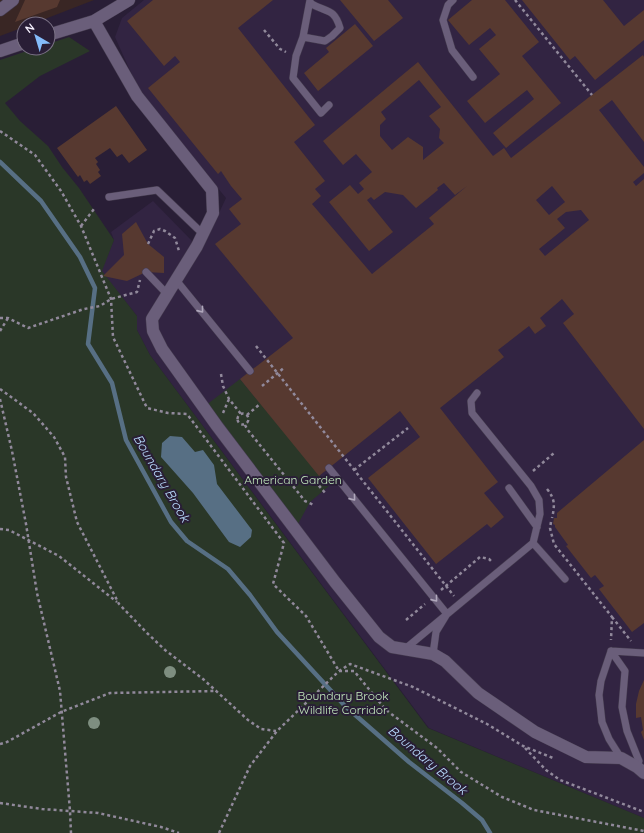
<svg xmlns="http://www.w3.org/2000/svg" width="644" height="833" viewBox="0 0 644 833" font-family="Quicksand,sans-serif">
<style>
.built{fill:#322442}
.education{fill:#392624}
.green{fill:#2a3728}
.water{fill:#576f84}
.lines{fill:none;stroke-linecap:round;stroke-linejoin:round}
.stream{stroke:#576f84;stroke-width:4.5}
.building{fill:#573930;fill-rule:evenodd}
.lane-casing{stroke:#443b4e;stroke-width:8}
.street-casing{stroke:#443b4e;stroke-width:13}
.path{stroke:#91899b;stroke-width:2.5;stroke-dasharray:3 3;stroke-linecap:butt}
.lane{stroke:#6a5e7a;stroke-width:7}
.street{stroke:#6a5e7a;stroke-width:12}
.tree{fill:#7e8e80}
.oneway{stroke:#b0a8bc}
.labels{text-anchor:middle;stroke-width:4;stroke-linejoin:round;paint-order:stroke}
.park-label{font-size:12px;fill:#c3eabd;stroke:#291e36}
.water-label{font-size:13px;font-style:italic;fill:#b9dcfd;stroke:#291e36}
</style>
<rect width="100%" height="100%" fill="#291e36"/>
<path class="built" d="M144 0H644V818L429 728 150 355 137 330V316L101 271 114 240 111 232 153 201 193 242 203 247 226 198 140 93 115 37 122 18Z"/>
<path class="education" d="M0 0H94L32 24H24V27L0 36Z"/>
<path class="green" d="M69 37 90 51 40 76 5 103 20 121 48 146 62 167 79 188 114 240 102 271 137 316V330L150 355 428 728 644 818V833H0V60L36 48H48V44Z
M240 379 329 486 310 502 298 524 205 406Z"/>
<path class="water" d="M170 436 182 437 195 452 203 450 214 465 217 484 252 530 251 537 240 547 229 542 193 493 161 457 162 443Z"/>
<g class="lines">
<path class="stream" d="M0 162 41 201 80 257 95 288 88 344 112 383 126 440 171 522 187 541 228 569 250 595 277 632 345 706 409 762 462 803 482 820 490 833"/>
</g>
<path class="building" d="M25 0H60L57 7 15 22Z
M153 0H273L238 28 315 125 294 142 325 181 315 189 321 196 312 204 372 274 434 224 429 218 467 186 455 195 444 183 437 188 438 190 416 208 403 195 385 192 374 200 371 197 367 200 393 232 369 251 329 202 350 185 358 194 364 189 359 183 372 172 356 154 343 165 323 141 418 62 493 156 504 148 511 158 643 55 644 57V142L612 100 599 110 644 167V173L633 182 636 186 644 179V429L563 323 574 314 562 299 540 318 546 326 535 334 529 326 498 350 504 357 440 408 498 482 484 493 504 517 491 528 487 524 436 564 368 478 420 437 400 411 319 476 240 379 293 338 215 244 241 224 229 209 242 199 231 186 221 171 218 174 148 88 180 62 175 56 164 66 127 21ZM419 80 441 107 429 116 440 129 439 138 444 143 423 160V147L408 137 392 150 380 136V125L386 119 381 112ZM552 186 565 202 549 215 536 200ZM581 210 589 220 545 256 539 249 565 228 557 219 566 212Z
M340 0H388L403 18 374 41Z
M472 0H505L539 42 522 56 561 103 506 148 493 133 534 99 527 90 485 123 467 101 500 74 479 49 496 35 490 28 469 45 448 20Z
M522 0H603L624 26 644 10V40L595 80 575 56 570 60Z
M355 24 373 46 318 91 304 73 329 52 326 48Z
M116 106 147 150 129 163 122 154 117 157 110 148 95 158 98 162 96 164 100 170 98 172 101 176 90 184 87 180 84 182 80 175 78 177 57 148Z
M136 222 148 244 164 257V273L146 272 127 281 103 276 124 255 122 234Z
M644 440V623L632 632 599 589 604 586 595 575 591 578 566 546 568 545 555 527V525L553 524 554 518H557V513Z
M644 680V740L641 732 643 730 641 717 636 718V704L639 691Z"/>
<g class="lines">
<defs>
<path id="lane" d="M453 0 448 5 443 20 452 50 473 77
M310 3C326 13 334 7 340 28L332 36 325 41 303 37 310 0
M303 37 296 56 293 78 321 113 329 105
M109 197 157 190 203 234
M146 272 168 295
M176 280 250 371
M329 468 447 614 436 632 433 654
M509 488 537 527
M533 543 565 579
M405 649 533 543 540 514 539 500 531 486 472 413 471 401 477 393
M611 651 625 671 622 707 627 731 639 761 637 767
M611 651 601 681 599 695 602 722 609 739 621 758
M611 651 644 653"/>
<path id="street" d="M0 10 13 0
M94 21 137 96 212 190 213 213 197 246 152 319 153 331 162 349 217 426 335 582 379 637 392 647 433 654 445 661 478 693 535 732 586 757 621 758 637 767 644 773
M48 35 94 21 129 0
M0 51 24 43"/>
</defs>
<use href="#lane" class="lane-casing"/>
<use href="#street" class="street-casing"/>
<path class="path" d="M515 0 592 95
M264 30 280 49 286 52
M0 131 35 155 61 191 81 226 111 299 113 337 147 408 168 413 187 414 284 543 273 584 306 616 339 671
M81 226 94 209
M148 244 154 231 160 229 165 231 175 238 179 251
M0 318H8L28 328 84 309 100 306 111 299 137 292 140 280
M0 331 8 318
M256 346 454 596
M221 374 223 386 229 399 241 414
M262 386 285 367
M0 389 33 413 54 437 65 457 66 477 77 522 119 604 147 633 165 650 203 679 248 720 261 729 276 731
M0 399 12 451 26 524 37 593 60 691 70 811 71 833
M223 413 229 399
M237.5 419a5.5 5.5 0 1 1 11 0a5.5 5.5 0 1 1-11 0Z
M247 415 260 404
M245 425 247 429 305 501 314 505
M354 470 408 428
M533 471 554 453
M315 481 326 494
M547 489C555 499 555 505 552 518
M551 522 550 528 554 544 612 617 611 640
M0 529 9 530 59 556 117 602
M441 590 480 557 489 559 492 562
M612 617 631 641
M406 620 425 604
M339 671H354L386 710 437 748 461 772 502 797 534 810 644 831
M0 744 7 742 61 712 110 693 216 691
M525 748 546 770 560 780 644 812
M0 803 42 809 98 813 161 827 179 833
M219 833 250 766 277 731 339 671 350 664 413 687 487 724 523 746 553 758"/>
<use href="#lane" class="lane"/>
<use href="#street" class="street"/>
</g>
<g class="tree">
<circle cx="170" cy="672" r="6"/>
<circle cx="94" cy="723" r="6"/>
</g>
<defs><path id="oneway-chevron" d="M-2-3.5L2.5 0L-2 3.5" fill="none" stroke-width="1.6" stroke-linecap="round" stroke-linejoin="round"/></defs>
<g class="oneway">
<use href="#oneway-chevron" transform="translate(201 310) rotate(51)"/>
<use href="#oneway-chevron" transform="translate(353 498) rotate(51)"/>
<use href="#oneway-chevron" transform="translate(435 599) rotate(51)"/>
</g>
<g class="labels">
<g class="park-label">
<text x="293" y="484">American Garden</text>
<text x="343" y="700">Boundary Brook<tspan x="343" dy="14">Wildlife Corridor</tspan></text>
</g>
<g class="water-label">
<text transform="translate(162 478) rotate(60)" y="5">Boundary Brook</text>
<text transform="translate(428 760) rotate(40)" y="5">Boundary Brook</text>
</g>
</g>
<g transform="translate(36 36) rotate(322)"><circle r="19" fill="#291e36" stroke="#7b7286"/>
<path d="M0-3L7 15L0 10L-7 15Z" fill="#84bcfb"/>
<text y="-6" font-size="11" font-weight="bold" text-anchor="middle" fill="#f6f1fe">N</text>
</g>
</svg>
